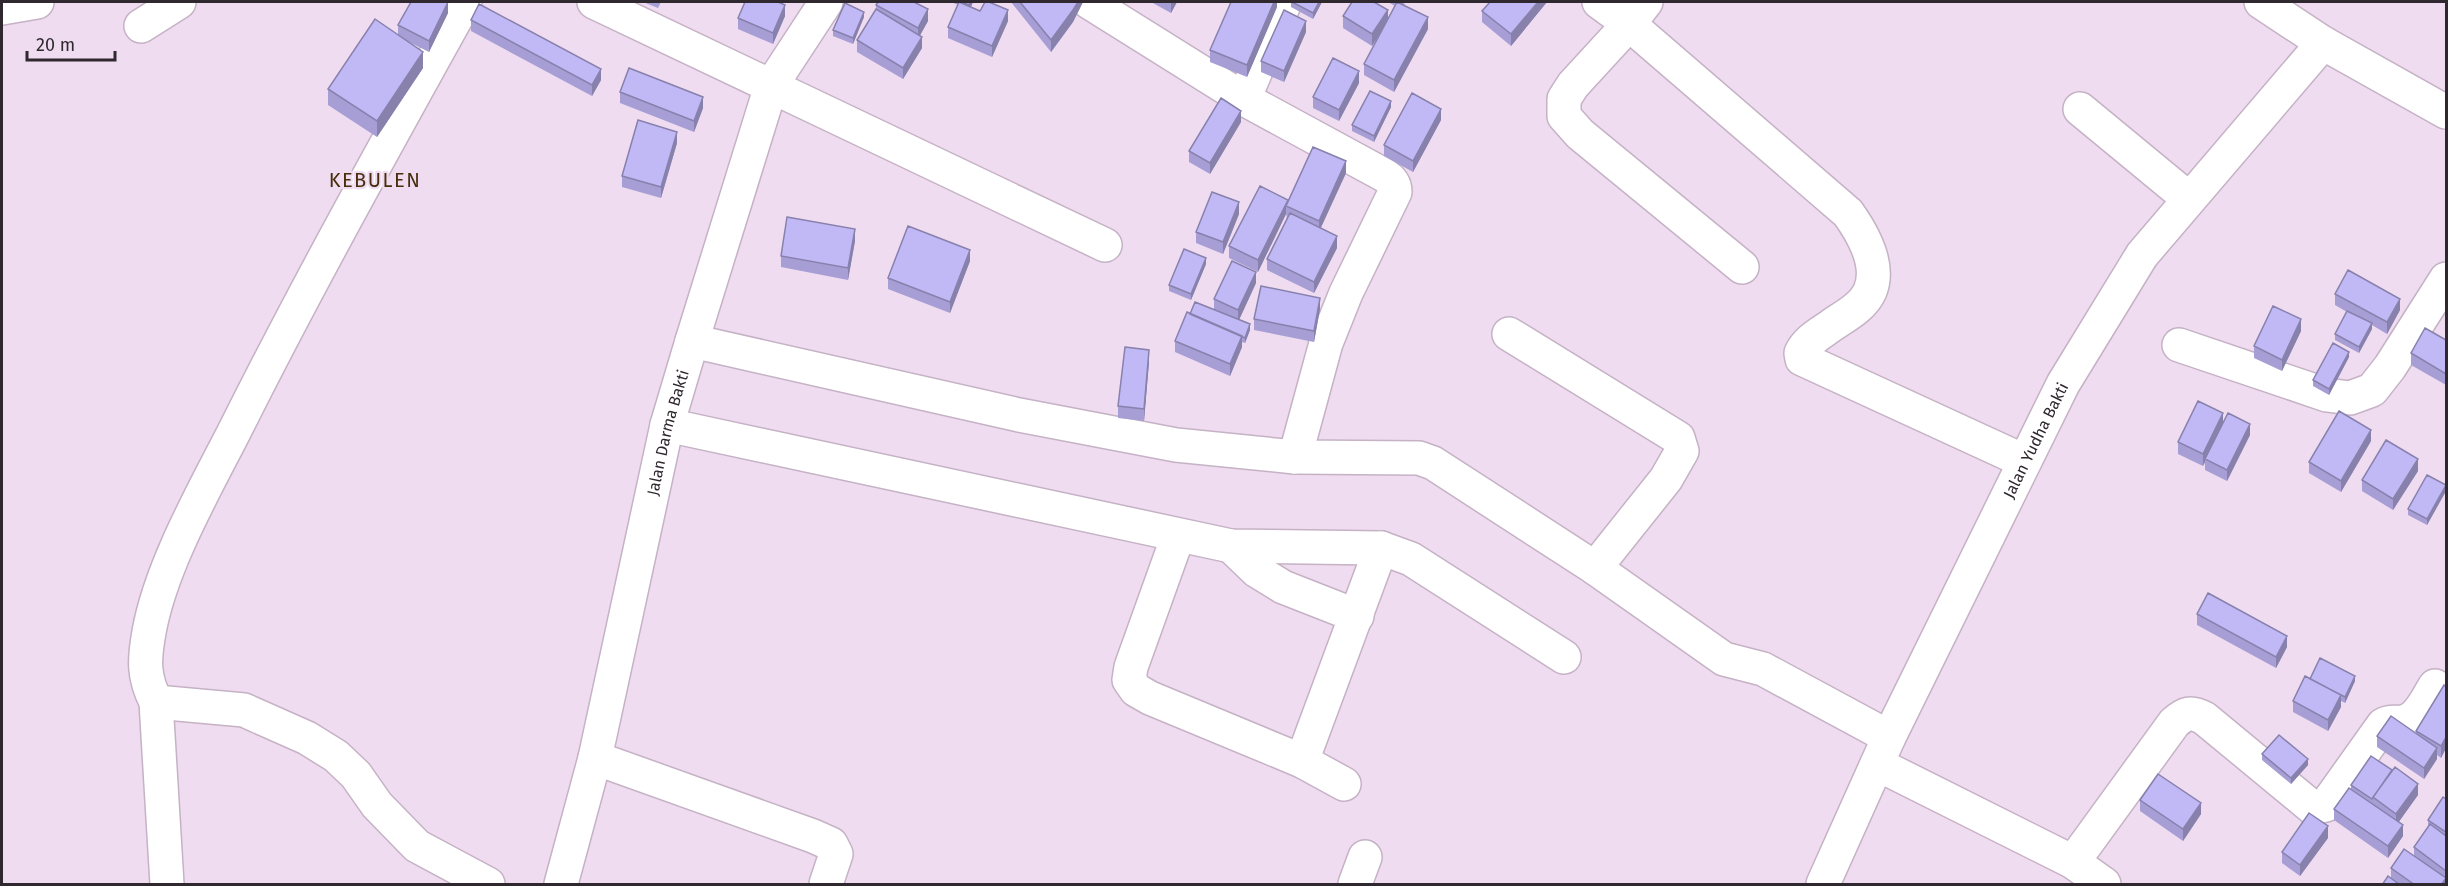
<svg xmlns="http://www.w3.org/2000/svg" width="2448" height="886" viewBox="0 0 2448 886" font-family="'Fira Sans',sans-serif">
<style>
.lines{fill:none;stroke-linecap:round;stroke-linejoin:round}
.minor-casing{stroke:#c5b2c5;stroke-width:36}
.minor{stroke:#fff;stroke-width:33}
.wall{fill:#a69ed4}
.shaded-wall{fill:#8781ac}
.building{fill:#c1b8f6;stroke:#8781ac;stroke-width:1.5}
.labels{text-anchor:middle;stroke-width:4.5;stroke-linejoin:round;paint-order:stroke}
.street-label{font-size:16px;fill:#2f282f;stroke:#efdcf0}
.quarter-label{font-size:20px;letter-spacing:1.5px;fill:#482e0d;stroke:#efdcf0}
</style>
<rect width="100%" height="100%" fill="#efdcf0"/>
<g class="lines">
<defs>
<g id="minor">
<path d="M594 2 1105 245"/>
<path d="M1089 2 1244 99 1384 175C1391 179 1395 184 1395 192L1346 293 1326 343 1295 457"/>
<path d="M1599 2 1629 24 1848 213C1863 234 1881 265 1870 291 1863 307 1845 316 1832 325 1821 333 1807 340 1801 353L1802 359 2024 461"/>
<path d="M1646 2 1629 24 1573 85 1564 99V116L1580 134 1742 267"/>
<path d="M2261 2 2323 43 2446 112"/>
<path d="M2 8 37 2"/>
<path d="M141 26 179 2"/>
<path d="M1244 99 1285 2"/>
<path d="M2080 109 2189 199"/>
<path d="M1509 334 1678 438 1682 451 1666 479 1595 568"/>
<path d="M692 341 1019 415 1176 445 1295 457 1419 458 1433 463 1595 568 1724 659 1763 669 1889 737"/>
<path d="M2179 345 2327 395 2350 398 2372 390 2390 367 2446 279"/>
<path d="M667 425 1231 546 1381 548 1411 559 1564 657"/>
<path d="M1178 536 1131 667 1129 680 1136 690 1150 698 1302 761 1344 784"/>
<path d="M1231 546 1257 571 1283 587 1357 616"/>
<path d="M156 702 244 710 307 738 336 756 356 775 377 805 417 846 488 884"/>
<path d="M595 758 813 836 831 844 836 854 826 884"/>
<path d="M1302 761 1381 548"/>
<path d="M1877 764 2073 862 2104 884"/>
<path d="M2073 862 2174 723C2185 713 2191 711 2204 718L2313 808 2326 805 2383 725C2389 721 2394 723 2402 722 2419 720 2427 698 2435 686"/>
<path d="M167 884 156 702C143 676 144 660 149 632 161 565 205 489 236 428 308 284 387 143 465 2"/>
<path id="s1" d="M561 884 595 758 667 425 692 341 771 86 826 2"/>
<path d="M1355 884 1365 857"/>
<path id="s2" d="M1823 884 1889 737 2063 384 2142 255 2323 43"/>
</g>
</defs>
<use href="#minor" class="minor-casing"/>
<use href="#minor" class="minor"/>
</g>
<path class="wall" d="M643 2H661L658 8Z
M778 2H783L782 3 785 16 773 44 738 29V18Z
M951 2H973L971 7 1008 21 992 57 948 38V27L958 5Z
M1011 2H1083L1073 22 1051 52Z
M1151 2H1177L1171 13Z
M1277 2V7L1247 77 1210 62V50Z
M1291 2H1322L1313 19 1291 7Z
M1388 2H1405L1404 4 1428 29 1394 92 1364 75V64L1384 28 1372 46 1343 28V16L1388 20 1395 6Z
M1490 2H1547L1511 46 1482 22V11Z
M876 5 928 21 920 35 922 48 903 79 857 52V40L876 9Z
M448 13 429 52 409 42 423 68 377 137 328 105V89L398 35V25Z
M864 17 853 44 833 36V30Z
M471 20 601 80 592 96 471 31Z
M1306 32 1284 82 1261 72V61Z
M1359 83 1339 121 1313 108V97Z
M620 92 703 108 694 132 620 103Z
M1391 107 1374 142 1352 131V125Z
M1441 120 1413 172 1384 156V145Z
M1241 122 1210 174 1189 162V151Z
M677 143 661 198 622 187V176Z
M1346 173 1320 228 1337 248 1314 293 1267 270V259L1287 218 1286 214 1258 272 1229 258V246L1288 203Z
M1239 214 1223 254 1196 243V232Z
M855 241 848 280 781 267V256Z
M970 261 950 313 888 289V278Z
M1206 264 1191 300 1169 291V285Z
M1256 283 1239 320 1250 330 1245 343 1242 342V347L1230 376 1175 352V341L1190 314 1214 310V299Z
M2335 294 2400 310 2387 334 2372 325V329L2359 353 2335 340V334L2347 312 2335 305Z
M1320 309 1314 342 1254 330V319Z
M2301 331 2282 371 2254 358V346Z
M2446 340V385L2411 365V353Z
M2349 357 2329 395 2313 386V380Z
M1149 362 1144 421 1118 418V406Z
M2223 423 2250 435 2227 481 2205 470V462L2203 466 2178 454V442Z
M2371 441 2341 492 2309 473V462Z
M2418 471 2393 510 2362 491V480Z
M2446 491 2427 525 2408 515V509Z
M2197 614 2287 647 2276 668 2197 625Z
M2310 679 2355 681 2345 703 2341 701V707L2328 731 2293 712V701Z
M2446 687V748L2441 758 2437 755V759L2424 779 2377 747V736L2416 733V731Z
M2262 754 2308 765 2291 784 2262 760Z
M2392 772 2418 795 2398 822 2403 836 2388 858 2334 820V809L2351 789V785Z
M2446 799V882V881V885H2382L2391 878V868L2414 855V847L2428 826V820Z
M2140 800 2201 814 2183 841 2140 811Z
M2328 838 2300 876 2282 863V852Z"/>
<path class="shaded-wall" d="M448 2V13L429 52V41Z
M970 2H973L969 11V5Z
M1078 2H1083L1073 22 1051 52V40Z
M1171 2H1177L1171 13Z
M1274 2H1277V7L1247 77V65Z
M1319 2H1322L1313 19V13Z
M1538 2H1547L1511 46V34Z
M785 5V16L773 44V33Z
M928 9V21L918 39V28Z
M1008 10V21L992 57V46Z
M1388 10V21L1372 46V34Z
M864 12V17L853 44V38Z
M1428 17V29L1394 92V80Z
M1306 21V32L1284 82V71Z
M922 37V48L903 79V68Z
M423 52V68L377 137V121Z
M601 69V80L592 96V85Z
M1359 71V83L1339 121V110Z
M703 97V108L694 132V121Z
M1391 101V107L1374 142V136Z
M1441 109V120L1413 172V161Z
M1241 111V122L1210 174V163Z
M677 132V143L661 198V187Z
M1346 161V173L1319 232V221Z
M1288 200V207L1286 206V214L1258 272V260Z
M1239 202V214L1223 254V242Z
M855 229V241L848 280V268Z
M1337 236V248L1314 293V282Z
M970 250V261L950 313V302Z
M1206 258V264L1191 300V294Z
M1256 272V283L1238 322V310Z
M1320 298V309L1314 342V331Z
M2400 299V310L2387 334V322Z
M2301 319V331L2282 371V360Z
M2372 323V329L2359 353V347Z
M1250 324V330L1245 343V338Z
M1242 336V347L1230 376V364Z
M1149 350V362L1144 421V409Z
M2349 352V357L2329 395V389Z
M2223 413V424L2205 459V462L2203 466V454Z
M2250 424V435L2227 481V470Z
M2371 430V441L2341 492V481Z
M2418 459V471L2393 510V499Z
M2446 485V491L2427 525V519Z
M2287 636V647L2276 668V657Z
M2355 676V681L2345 703V697Z
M2341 695V707L2328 731V720Z
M2446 737V748L2441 758V746Z
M2437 748V759L2424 779V768Z
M2308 759V765L2291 784V778Z
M2418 784V795L2396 826V814Z
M2201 803V814L2183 841V829Z
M2403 825V836L2388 858V846Z
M2328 826V838L2300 876V865Z
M2446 878V885H2441Z"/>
<path class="building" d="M411 2H448L429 41 398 25Z
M745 2H778L785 5 773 33 738 18Z
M878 2H914L928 9 918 28 876 5Z
M959 2 980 11 985 2H989L1008 10 992 46 948 27Z
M962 2H970L969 5Z
M1020 2H1078L1073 10 1051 40Z
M1231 2H1274L1247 65 1210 50Z
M1292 2H1319L1313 13Z
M1352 2H1374L1388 10 1372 34 1343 16Z
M1397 2 1428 17 1394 80 1364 64Z
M1490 2H1538L1511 34 1482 11Z
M845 3 864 12 853 38 833 30Z
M479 4 601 69 592 85 471 20Z
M876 9 922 37 903 68 857 40Z
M1284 10 1306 21 1284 71 1261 61Z
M375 19 423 52 377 121 328 89Z
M1333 58 1359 71 1339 110 1313 97Z
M629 68 703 97 694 121 620 92Z
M1370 91 1391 101 1374 136 1352 125Z
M1412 93 1441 109 1413 161 1384 145Z
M1221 98 1241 111 1210 163 1189 151Z
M638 120 677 132 661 187 622 176Z
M1313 147 1346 161 1319 221 1286 206Z
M1260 186 1288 200 1258 260 1229 246Z
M1212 192 1239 202 1223 242 1196 232Z
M1290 213 1337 236 1314 282 1267 259Z
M787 217 855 229 848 268 781 256Z
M908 226 970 250 950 302 888 278Z
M1184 249 1206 258 1191 294 1169 285Z
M1232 261 1256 272 1238 310 1214 299Z
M2348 270 2400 299 2387 322 2335 294Z
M1261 286 1320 298 1314 331 1254 319Z
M1195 302 1250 324 1245 338 1190 314Z
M2273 306 2301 319 2282 360 2254 346Z
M2347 311 2372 323 2359 347 2335 334Z
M1187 312 1242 336 1230 364 1175 341Z
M2425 328 2446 340V374L2411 353Z
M2333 343 2349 352 2329 389 2313 380Z
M1125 347 1149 350 1144 409 1118 406Z
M2198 401 2223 413 2203 454 2178 442Z
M2339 411 2371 430 2341 481 2309 462Z
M2228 413 2250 424 2227 470 2205 459Z
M2386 440 2418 459 2393 499 2362 480Z
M2427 475 2446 485 2427 519 2408 509Z
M2208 593 2287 636 2276 657 2197 614Z
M2320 658 2355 676 2345 697 2310 679Z
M2305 676 2341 695 2328 720 2293 701Z
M2444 685 2446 687V737L2441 746 2416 731Z
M2391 716 2437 748 2424 768 2377 736Z
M2279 735 2308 759 2291 778 2262 754Z
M2371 756 2392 770 2372 799 2351 785Z
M2395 767 2418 784 2396 814 2373 797Z
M2158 774 2201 803 2183 829 2140 800Z
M2349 788 2403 825 2388 846 2334 809Z
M2443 797 2446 799V832L2428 820Z
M2309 813 2328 826 2300 865 2282 852Z
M2430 824 2446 836V871L2414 847Z
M2404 849 2446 878 2441 885H2415L2391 868Z
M2388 876 2400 885H2382Z"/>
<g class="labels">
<g class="street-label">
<text dy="6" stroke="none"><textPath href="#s1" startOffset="464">Jalan Darma Bakti</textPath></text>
<text dy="6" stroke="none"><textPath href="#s2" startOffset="492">Jalan Yudha Bakti</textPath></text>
</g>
<g class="quarter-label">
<text x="375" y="187">KEBULEN</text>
</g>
</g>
<rect width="2448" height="886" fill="none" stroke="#2f282f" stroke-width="6"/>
<path d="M27 51v9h88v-9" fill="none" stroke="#2f282f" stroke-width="3"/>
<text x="36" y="51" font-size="18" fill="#2f282f" stroke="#efdcf0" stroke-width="4.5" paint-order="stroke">20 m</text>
</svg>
